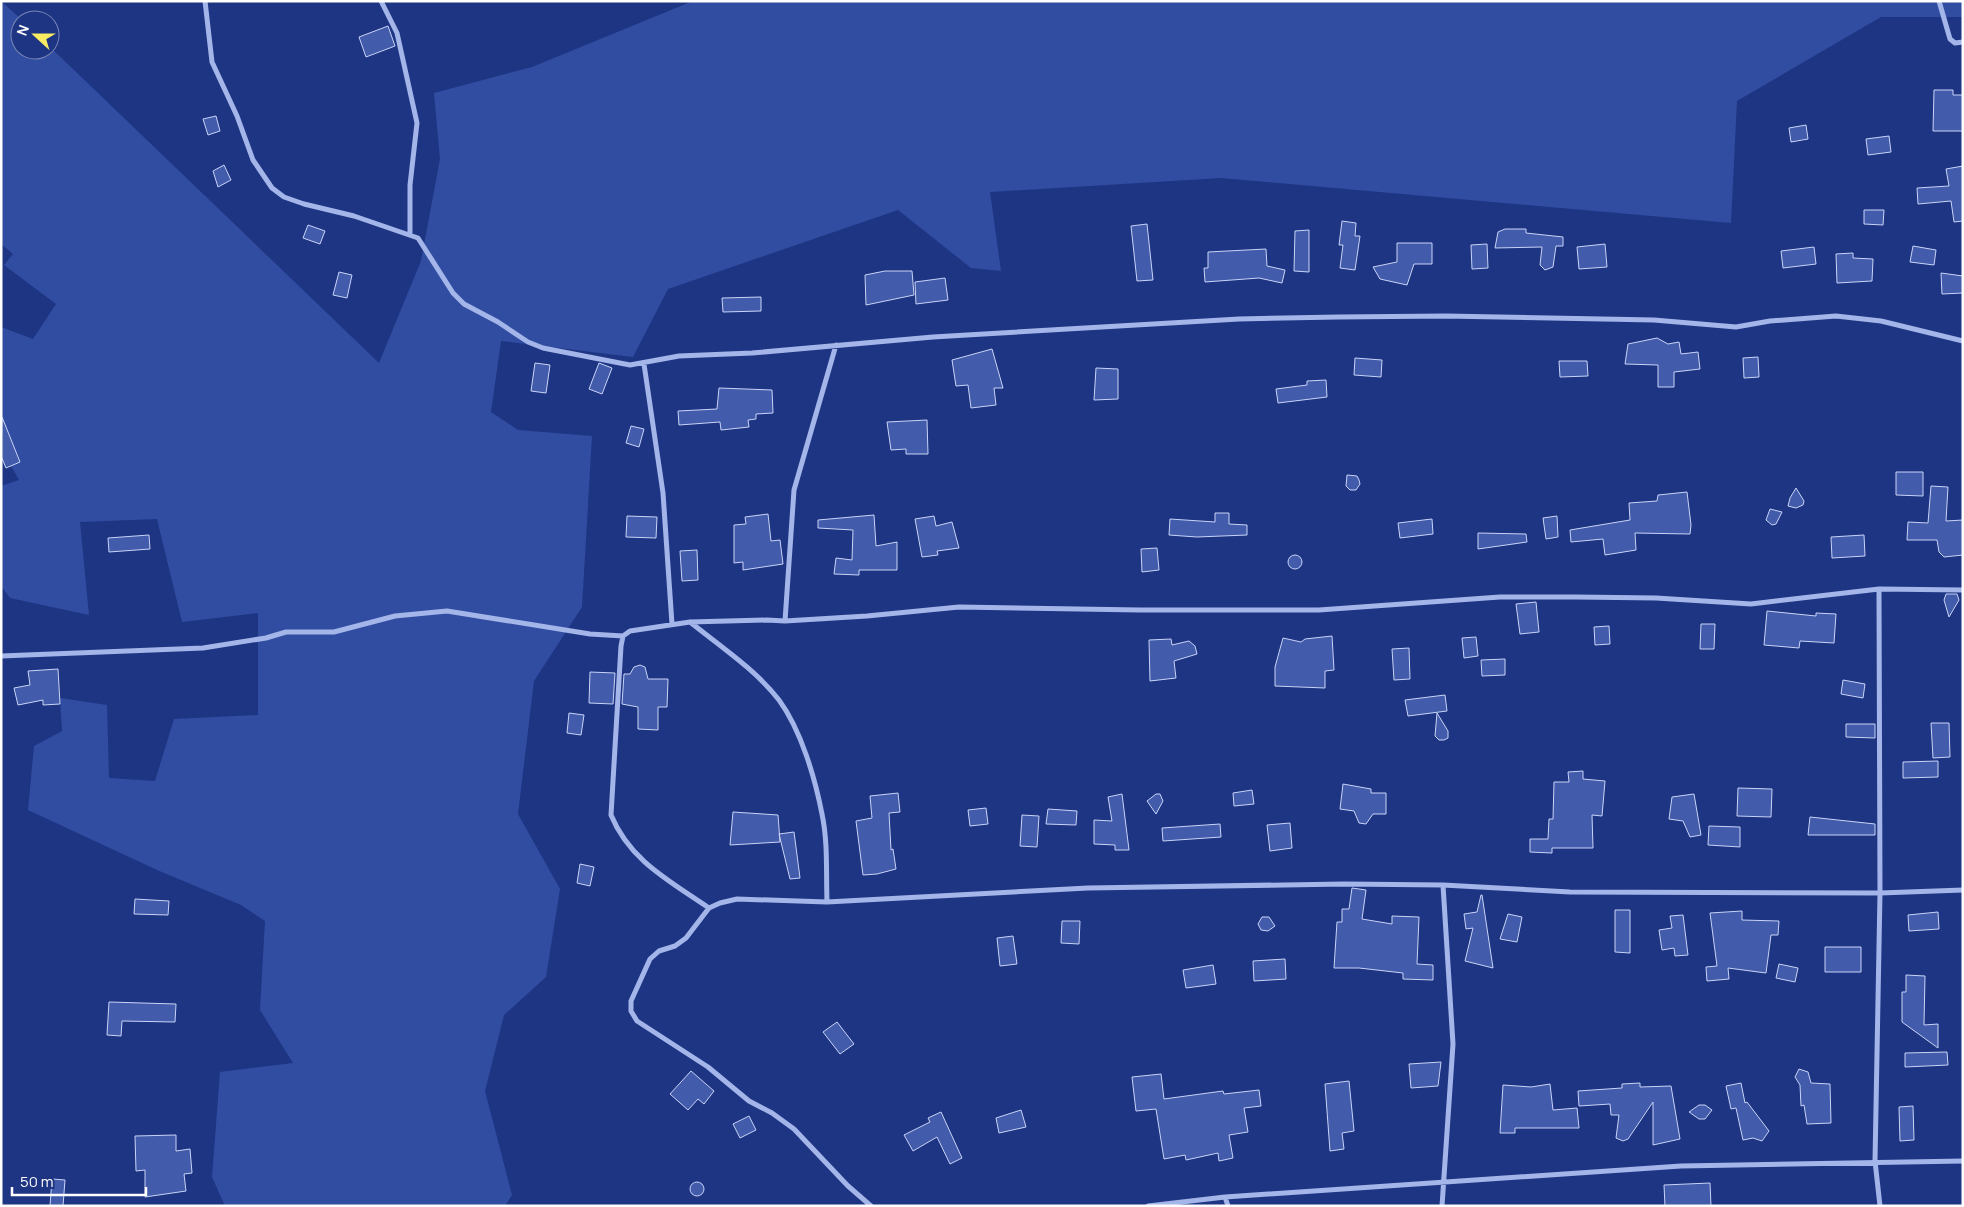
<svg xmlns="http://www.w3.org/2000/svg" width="1964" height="1207" viewBox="0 0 1964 1207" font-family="Manrope,sans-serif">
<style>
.green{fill:#314da1}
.building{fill:#425baa;stroke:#c9d4f7}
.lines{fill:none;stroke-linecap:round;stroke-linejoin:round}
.minor{stroke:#a4b5e9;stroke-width:5}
</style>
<rect width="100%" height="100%" fill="#1e3583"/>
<path class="green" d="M1 1 22 20H20V50H50V47L379 363 421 261 440 159 434 93 532 67 693 1H1963V17H1881L1737 101 1731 223 1221 178 990 192 1001 271 971 268 898 210 668 289 633 357 501 341 491 412 518 430 592 436 582 607 534 681 518 814 560 889 546 977 504 1015 485 1091 512 1195 505 1206H225L212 1177 220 1072 293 1063 260 1010 265 921 241 905 157 870 28 810 34 746 62 731 60 698 107 705 109 778 155 781 174 719 258 715V613L182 622 157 519 80 522 89 615 10 598 1 586V486L19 480 1 448V327L33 339 56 304 4 265 13 254 1 244Z"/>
<path class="building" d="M388 26 395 46 366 57 359 37Z
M1934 90H1953V95H1963V131H1933Z
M216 116 220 131 208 135 203 119Z
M1806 125 1808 139 1791 142 1789 128Z
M1889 136 1891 152 1868 155 1866 139Z
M224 165 231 180 218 187 213 171Z
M1963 166V221L1954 222 1951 201 1918 204 1917 188 1949 186 1946 169Z
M1864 210H1884L1883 225 1864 224Z
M1342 221 1356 223 1355 236H1360L1355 270 1340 268 1343 245H1339Z
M1147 224 1153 280 1137 281 1131 226Z
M308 225 325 231 320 244 303 238Z
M1505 229H1526V233L1563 237V246H1556L1553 267 1545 270 1540 265 1542 247 1495 248 1498 232Z
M1309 230V272L1294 271 1295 231Z
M1397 243H1432V264H1414L1407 285 1380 279 1373 267 1397 262Z
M1487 244 1488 268 1472 269 1471 245Z
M1605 244 1607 267 1579 269 1577 247Z
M1913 246 1936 250 1934 265 1910 262Z
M1814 247 1816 264 1783 268 1781 251Z
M1266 249 1267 266 1285 270 1282 283 1259 278 1205 282 1204 268H1208V252Z
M1853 253V258L1873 259 1872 281 1837 283 1836 254Z
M885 271H912L914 295 866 305 865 275Z
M339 272 352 275 347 298 333 295Z
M1941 273 1963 276V293L1942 294Z
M945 278 948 300 916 304 915 282Z
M761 297V311L723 312 722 298Z
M1657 338 1668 344 1679 342 1681 354 1698 352 1700 369 1674 372V387H1658V365L1625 364 1628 344Z
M992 349 1003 388H994L996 405 971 408 968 385 956 386 952 360Z
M1758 357 1759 377 1744 378 1743 358Z
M1355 358 1382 360 1381 377 1354 375Z
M1559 361H1587L1588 376 1560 377Z
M535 363 550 365 546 393 531 391Z
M599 363 612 368 602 394 589 389Z
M1096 368 1118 369V399L1094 400Z
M1326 380 1327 397 1278 403 1276 389 1307 385V381Z
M719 388 772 390 773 413 756 414V419L748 420 749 427 721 430 720 422 679 425 678 411 717 409Z
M2 417 20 462 6 468 1 456Z
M927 420 928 454H906V449L891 450 887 422Z
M631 426 644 429 639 447 626 443Z
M1896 472H1923V496L1896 495Z
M1347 475 1357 476 1359 480 1360 484 1356 490H1350L1346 486Z
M1931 486 1948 487 1946 521 1963 520V555L1944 557 1939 552 1937 540H1907L1908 522 1928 523Z
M1796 488 1804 501 1803 505 1796 508 1788 506 1790 498Z
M1687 492 1691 525 1690 534 1635 533 1636 550 1605 555 1603 539 1571 542 1570 530 1630 520 1629 503 1657 501 1658 495Z
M1770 509 1782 512 1776 524 1772 525 1766 520Z
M1215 513H1229V524L1247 525V535L1197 537 1169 535 1170 519 1215 522Z
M768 514 771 541 780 540 783 564 743 570V562L734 563V525L746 524 745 517Z
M874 515 876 546 897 542V570H859V575L834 574 836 558 852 560 853 530 818 528V520Z
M627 516 657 517 656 538 626 537Z
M934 516 936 526 952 522 959 548 937 551 938 555 922 557 915 519Z
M1557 516 1558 537 1546 539 1543 518Z
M1432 519 1433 534 1400 538 1398 523Z
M1478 533 1526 534 1527 542 1478 549Z
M149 535 150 549 109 552 108 538Z
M1864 535 1865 556 1832 558 1831 537Z
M1157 548 1159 570 1142 572 1141 549Z
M697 550 698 580 682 581 680 551Z
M1288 562a7 7 0 1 1 14 0a7 7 0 1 1-14 0Z
M1946 594H1957L1959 600 1949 617 1944 600Z
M1536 602 1539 632 1520 634 1516 604Z
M1767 611 1816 616V613L1836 614 1834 643 1800 641 1799 648 1764 645Z
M1701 624H1715L1714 649H1700Z
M1609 626 1610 644 1595 645 1594 627Z
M1332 636 1334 670 1325 671V688L1275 686V667L1283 638 1301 642 1305 639Z
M1476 637 1478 656 1464 658 1462 638Z
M1171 639 1172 645 1189 641 1195 646 1197 654 1174 661 1176 678 1150 681 1149 640Z
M1409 648 1410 679 1394 680 1392 649Z
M1505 659V675L1482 676 1481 660Z
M640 665 645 667 648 679H668L667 707H658V730L638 729V707L622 704 624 674H630L634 667Z
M58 669 60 704 43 705V700L18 705 14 688 30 685 28 671Z
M590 672 615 673 613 704 589 703Z
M1843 680 1865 684 1863 698 1841 694Z
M1445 695 1447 711 1408 716 1405 700Z
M569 713 584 715 581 735 567 733Z
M1437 713 1448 731V738L1444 740H1439L1435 736Z
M1931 723H1949L1950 757 1933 758Z
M1846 724H1875V738L1846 737Z
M1938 761V777L1903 778V762Z
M1583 771V779L1605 781 1602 816 1592 815 1593 848H1552V853L1530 852V839H1548L1549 819H1553L1554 782H1569L1568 772Z
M1343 784 1371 789V793H1386V814H1373L1366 824 1359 823 1354 811 1340 809Z
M1738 788 1772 789 1771 817 1737 816Z
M1252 790 1254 804 1234 806 1233 793Z
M898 793 900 812 889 813 891 850 893 849 896 869 877 874 863 875 856 821 872 818 870 796Z
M1122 794 1129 850H1115V845L1094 844V820L1112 821 1108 797Z
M1156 794H1160L1163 801 1156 814 1147 801Z
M1694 794 1701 835 1690 837 1683 821 1669 819 1672 797Z
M986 808 988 824 970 826 968 810Z
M1048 809 1077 811 1076 825 1046 824Z
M733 812 778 815 780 842 730 845Z
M1022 815 1039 816 1037 847 1020 846Z
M1810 817 1875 824V835H1808Z
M1290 823 1292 848 1270 851 1267 825Z
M1220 824 1221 837 1163 841 1162 828Z
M1709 826 1740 827V847L1708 845Z
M794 832 800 878 790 879 779 834Z
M580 864 594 867 590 886 577 883Z
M1352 888 1366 890 1362 919 1392 924V916L1419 917 1417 964 1433 965V980L1403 979V973L1359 968H1334L1337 922H1342V909H1349Z
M1481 895H1482L1493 968 1465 961 1473 928 1466 929 1464 914 1477 912Z
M135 899 169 901 168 915 134 914Z
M1615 910H1630V953L1615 952Z
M1742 911V920L1779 921 1778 935H1771L1766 973 1728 968 1729 979 1707 981 1706 967 1717 966 1710 913Z
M1938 912 1939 929 1909 931 1908 915Z
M1508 914 1522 917 1517 942 1500 939Z
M1683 915 1688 955 1675 956 1674 948 1662 950 1659 930 1672 928 1670 916Z
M1262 917H1269L1275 926 1268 931 1261 930 1258 924Z
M1062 921H1080L1079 944 1061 943Z
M1013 936 1017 964 1000 966 997 938Z
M1825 947H1861V972H1825Z
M1285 959 1286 979 1254 981 1253 961Z
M1779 964 1798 968 1795 982 1776 978Z
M1213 965 1216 984 1186 988 1183 970Z
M1906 975 1925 976 1924 1025 1938 1024V1048L1902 1022V992H1906Z
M109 1002 176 1004 175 1022 122 1021 121 1036 107 1035Z
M837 1022 854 1044 840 1054 823 1032Z
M1947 1052 1948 1065 1905 1067V1053Z
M1441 1062 1438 1086 1411 1088 1409 1064Z
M1799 1069 1808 1072 1811 1083 1830 1084 1831 1123 1807 1124 1804 1105 1801 1106 1800 1085 1795 1077Z
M691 1071 714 1091 704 1104 698 1099 688 1110 670 1094Z
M1161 1074 1164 1099 1223 1091 1224 1094 1259 1090 1261 1106 1244 1108 1248 1132 1229 1135 1233 1158 1219 1161 1218 1153 1186 1160 1185 1155 1164 1159 1156 1109 1136 1111 1132 1077Z
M1349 1081 1354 1131 1342 1133 1344 1149 1330 1151 1325 1084Z
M1640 1083V1087L1671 1086 1680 1139 1653 1145V1102L1628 1139 1623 1141 1616 1138 1619 1115H1611L1610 1104 1579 1106 1578 1091 1622 1088V1084Z
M1741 1083 1745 1103 1747 1102 1769 1131 1762 1141 1753 1138 1743 1140 1736 1108 1731 1109 1726 1086Z
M1550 1084 1553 1110 1577 1108 1579 1128H1515V1133H1500L1503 1085 1531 1087Z
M1699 1105H1705L1712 1110 1705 1119H1699L1689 1112Z
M1913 1106 1914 1140 1900 1141 1899 1107Z
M1021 1110 1026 1127 999 1133 996 1118Z
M941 1112 962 1158 950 1164 937 1137 913 1151 904 1135 930 1122 928 1118Z
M749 1116 756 1130 740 1138 733 1124Z
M176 1135V1151L190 1149 192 1173 184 1174 186 1191 145 1197V1170L136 1171 135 1136Z
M52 1179 65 1180 63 1206H50Z
M690 1189a7 7 0 1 1 14 0a7 7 0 1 1-14 0Z
M1710 1183 1711 1206H1665L1664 1185Z"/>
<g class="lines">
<path class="minor" d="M205 1 212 62 237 116 253 160 272 188 284 197 304 204 354 216 418 238 453 293 464 304 498 322 528 342 543 348 630 365 679 356 752 353 933 337 1239 319 1338 317 1446 316 1654 320 1736 327 1770 321 1836 316 1881 321 1963 341
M381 1 397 33 417 123 410 185V234
M1939 1 1950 39 1955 43 1963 42
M644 364 663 493 672 624
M1879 589 1880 893 1875 1161 1880 1206
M785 621 794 490 836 345
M690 622C720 646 756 670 779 700 801 730 815 778 822 814 828 842 826 873 827 902
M1 656 203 648 266 638 286 632H334L395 616 447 611 590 634 623 636
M709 908C670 881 630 861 611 815L621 646 623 636 630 631 690 622 767 620 785 621 867 616 959 607 1140 610H1319L1500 597H1576L1656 598 1751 604 1879 589 1963 590
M1225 1197 1228 1206
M871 1206 848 1186 794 1129 772 1113 749 1101 708 1067 637 1021 631 1011V1001L650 959 659 951 675 946 686 938 709 908 720 903 737 899 827 902 1088 888 1344 884 1443 885 1570 892 1880 893 1963 890
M1148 1206 1225 1197 1681 1166 1963 1161
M1442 1206 1453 1044 1443 885"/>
</g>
<rect width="1964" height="1207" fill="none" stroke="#ffffff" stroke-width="5"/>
<g transform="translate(35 35) rotate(291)"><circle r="24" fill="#1e3583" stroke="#7886b5"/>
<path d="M0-4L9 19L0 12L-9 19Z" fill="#f9ec63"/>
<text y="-8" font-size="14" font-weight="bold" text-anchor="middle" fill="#ffffff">N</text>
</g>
<path d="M12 1187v8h134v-8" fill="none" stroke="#ffffff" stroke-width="2.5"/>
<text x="20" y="1187" font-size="15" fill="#ffffff" stroke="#1e3583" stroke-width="4" paint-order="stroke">50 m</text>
</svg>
